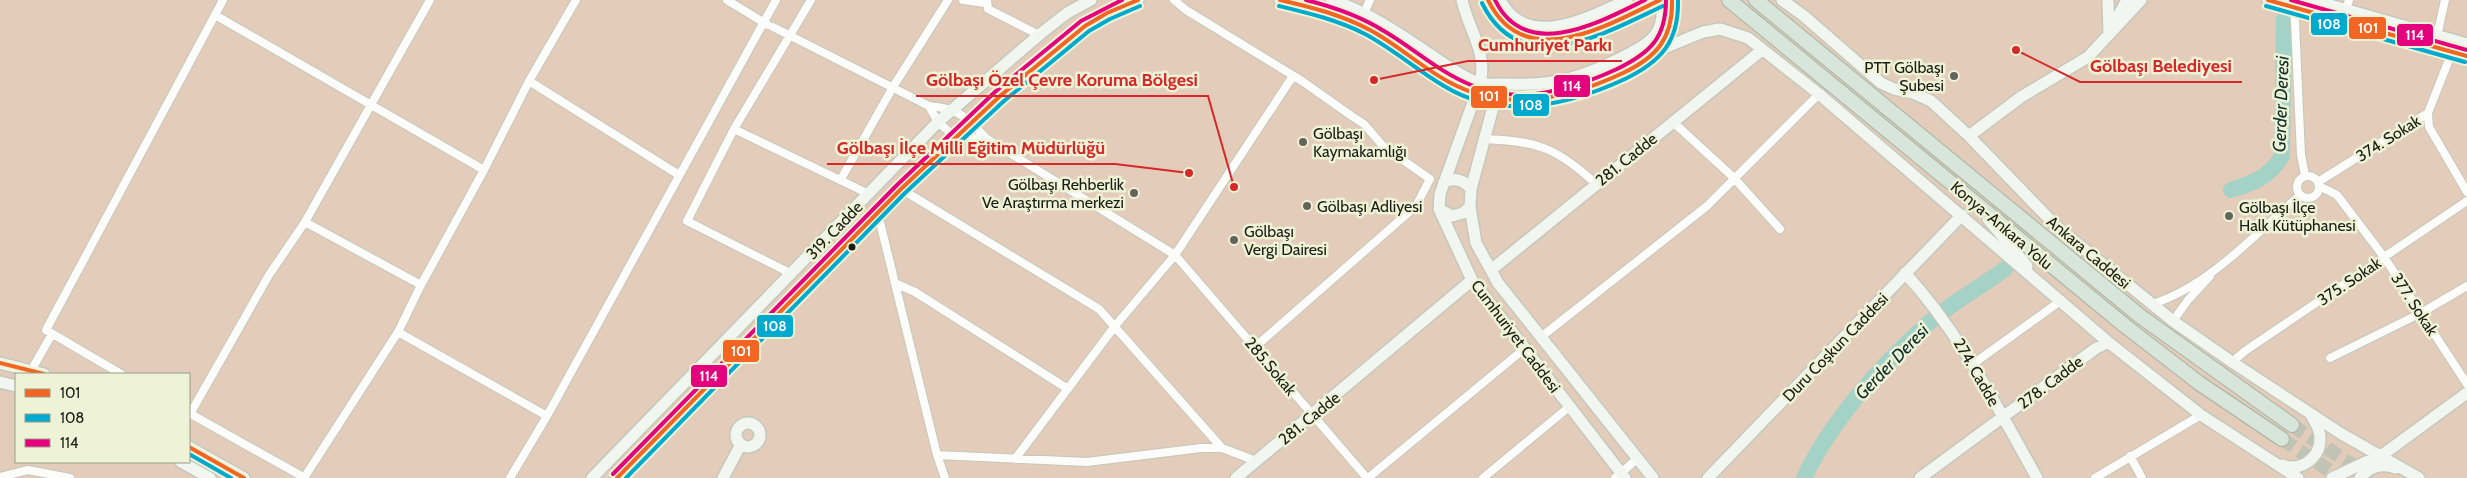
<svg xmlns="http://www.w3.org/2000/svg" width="2467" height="478" viewBox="0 0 2467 478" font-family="Cabin,sans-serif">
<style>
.green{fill:#e3ccb9;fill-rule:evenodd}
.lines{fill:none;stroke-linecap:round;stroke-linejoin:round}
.river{stroke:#a5d2c7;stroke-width:16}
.highway-tunnel{stroke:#c1c3b5;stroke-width:14;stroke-dasharray:14 7;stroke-linecap:butt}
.street-casing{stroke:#c5c8bb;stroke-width:10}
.secondary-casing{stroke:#c5c8bb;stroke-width:14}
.highway-casing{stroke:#a5b3a2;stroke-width:16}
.street{stroke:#fcfcfa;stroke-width:8}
.secondary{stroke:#f2f6f1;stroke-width:11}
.highway{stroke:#d8e5da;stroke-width:14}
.bus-1-casing{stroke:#eef3d7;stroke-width:8}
.bus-2-casing{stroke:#eef3d7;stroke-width:8}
.bus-3-casing{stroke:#eef3d7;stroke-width:8}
.bus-1{stroke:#f26522;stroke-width:4}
.bus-2{stroke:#00a9ce;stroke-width:4}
.bus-3{stroke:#e5007d;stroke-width:4}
.poi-dot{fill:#63655a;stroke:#eef3d7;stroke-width:2}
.bus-dot{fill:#1b1c13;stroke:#eef3d7;stroke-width:2}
.labels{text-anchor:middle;stroke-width:5;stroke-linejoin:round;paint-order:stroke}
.poi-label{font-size:16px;fill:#1b1c13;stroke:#eef3d7;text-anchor:start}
.street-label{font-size:16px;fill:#1b1c13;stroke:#eef3d7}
.water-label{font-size:18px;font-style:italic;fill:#0f2f2b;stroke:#eef3d7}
.leader{fill:none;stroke:#d62828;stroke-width:2}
.callout-dot{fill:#d62828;stroke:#eef3d7;stroke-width:2}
.callout-label{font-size:18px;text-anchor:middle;font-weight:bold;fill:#d62828;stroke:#eef3d7;stroke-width:5;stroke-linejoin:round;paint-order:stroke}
.line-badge{stroke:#eef3d7;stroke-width:2}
.badge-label{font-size:14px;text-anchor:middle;font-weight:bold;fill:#fff}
</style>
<rect width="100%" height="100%" fill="#eaeddd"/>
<path class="green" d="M0 0H2467V478H0ZM16 374H189V462H16Z"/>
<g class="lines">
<path class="river" d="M2231 190C2253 183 2270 177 2282 156L2284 19
M1804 478C1830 423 1879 367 1924 327 1948 305 1979 288 2005 269"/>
<path class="highway-tunnel" d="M2292 425 2372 478
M2282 439 2341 478"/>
<defs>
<path id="street" d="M727 0 768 25
M963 0 985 3
M987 0 988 9 1039 35
M1174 0 1186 10 1302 81 1353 117 1364 124 1383 146 1430 179 1416 206 1255 347
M2294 0 2301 155 2305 175
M2346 10 2349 0
M1364 13 1370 0
M215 15 484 170
M773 27 929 106C961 109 965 117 987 139L1175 255 1367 478
M2437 36 2445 0
M529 81 679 175
M929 106 938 122 955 137 987 139
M2428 113 2429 127 2467 192
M1672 121 1734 178 1780 229
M734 129 869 194
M1483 139C1537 141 1556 147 1596 184
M2297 187a11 11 0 1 1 22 0a11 11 0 1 1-22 0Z
M841 179 893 87 948 0
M2318 182 2428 113 2452 52
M2319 186 2337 195 2384 257 2467 384
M901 189 1099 309 1222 448
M878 214 937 455 945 478
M305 222 421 285
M792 274 687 221 734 129 811 0
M897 284 915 292 1068 389
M2152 304C2208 287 2257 233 2300 195
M2173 321 2188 300 2210 276
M398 332 547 416
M1541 337 1707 206 1819 94
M2330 358 2421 313 2467 286
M2232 362 2245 351 2467 201
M1973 364 2059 302
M32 369 52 334
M121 374 46 330 223 0
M189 413 305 478
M190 414 269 275 305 222 430 0
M937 455 1087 462 1201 448H1222L1256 461
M2130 456 2142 478
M1015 459 1115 326 1175 255 1293 76
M0 477 28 470 70 478
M304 478 398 332 421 285 484 170 529 81 576 0
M510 478 547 416 776 0
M1368 478 1524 349
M1483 478 1569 407
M1615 478 1637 459
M2095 478 2201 415"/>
<path id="secondary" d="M1280 0C1305 6 1332 12 1356 23 1390 38 1418 63 1449 82 1505 115 1573 99 1627 71 1659 54 1675 38 1672 0
M1331 0C1369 12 1401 35 1434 57 1448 66 1464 79 1480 83 1488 85 1499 84 1507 84 1554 86 1582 78 1623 57 1650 43 1667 34 1661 0
M1462 0C1468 29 1488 52 1480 83L1440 194 1439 209 1472 280 1625 478
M1488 0C1498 28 1531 44 1560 40 1592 35 1630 14 1660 0
M1500 0C1527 52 1590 17 1627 0
M1782 0 1804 16 1881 83 1894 89 1913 93 1931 101 1969 136 2057 227 2173 321 2232 362 2340 433 2419 478
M2108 0 2109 35
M2268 0 2467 56
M2312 0 2467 44
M2117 18 2127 0
M1657 51 1703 32 1720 29 1748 38 1819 94 2108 342 2201 415 2298 478
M1497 84 1492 111 1471 189 1470 207 1476 243 1498 283 1653 478
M1969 136 2021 97 2088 57 2141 0
M1444 182C1455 177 1464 180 1471 189
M1439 209 1452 216 1463 213 1470 207
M1988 219 2027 266
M1491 270 1762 50
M1905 273C1961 334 1997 407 2037 478
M0 363 44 374
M0 382 16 386
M736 435a12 12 0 1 1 24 0a12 12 0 1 1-24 0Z
M189 447 244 478
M181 462 210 478
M2282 465C2301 472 2321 458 2320 437 2320 429 2315 422 2311 415
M592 478 938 122 1039 35 1067 13 1091 0
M617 478 901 189 1000 96 1085 26 1107 13 1138 0
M723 478 741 444
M1236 478 1472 280
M1708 478 1962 215
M1920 478 2095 349 2108 342
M2332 478 2385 453 2467 393
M2360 478C2369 466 2383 463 2396 468"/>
<path id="highway" d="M1729 0 2124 325 2199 383 2282 439
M1756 0 2140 316 2292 425"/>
</defs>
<use href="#street" class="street-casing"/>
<use href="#secondary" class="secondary-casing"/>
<use href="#highway" class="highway-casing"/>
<use href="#street" class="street"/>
<use href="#secondary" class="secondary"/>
<use href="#highway" class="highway"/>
<defs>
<path id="bus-1" d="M1280 0C1311 7 1342 15 1370 30 1398 45 1421 67 1449 82 1505 113 1568 99 1623 73 1657 57 1673 38 1672 0
M1488 0C1524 75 1608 25 1660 0
M2268 0 2467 56
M0 363 44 374
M189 447 244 478
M617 478 901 189 1000 96 1085 26 1107 13 1138 0"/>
<path id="bus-2" d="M1482 3C1521 83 1607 32 1663 6
M1279 6C1308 13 1338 20 1365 34 1393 49 1417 70 1444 86 1501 121 1569 105 1625 79 1662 61 1679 41 1678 0
M2266 6 2465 62
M189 454 231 478
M626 478 905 193 1004 101 1089 31 1110 19 1140 6"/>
<path id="bus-3" d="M1306 0C1334 7 1360 16 1384 31 1413 48 1439 72 1471 85 1518 106 1574 89 1617 69 1650 53 1666 38 1666 0
M1495 0C1526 64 1602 21 1645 0
M2291 0 2467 50
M613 474 897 185 996 91 1081 21 1122 0"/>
</defs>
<use href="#bus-1" class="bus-1-casing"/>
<use href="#bus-2" class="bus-2-casing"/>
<use href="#bus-3" class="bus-3-casing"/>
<use href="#bus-1" class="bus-1"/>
<use href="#bus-2" class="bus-2"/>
<use href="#bus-3" class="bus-3"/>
</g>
<g class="poi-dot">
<circle cx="1954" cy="76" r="5"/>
<circle cx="1303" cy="142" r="5"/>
<circle cx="1134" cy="193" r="5"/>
<circle cx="1307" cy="206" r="5"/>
<circle cx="2229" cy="216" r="5"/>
<circle cx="1234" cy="240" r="5"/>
</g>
<circle class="bus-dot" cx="852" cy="247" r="4.5"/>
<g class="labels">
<g class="poi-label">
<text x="1944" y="73" text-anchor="end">PTT Gölbaşı<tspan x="1944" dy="18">Şubesi</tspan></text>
<text x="1313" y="139">Gölbaşı<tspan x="1313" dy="18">Kaymakamlığı</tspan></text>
<text x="1124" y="190" text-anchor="end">Gölbaşı Rehberlik<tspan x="1124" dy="18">Ve Araştırma merkezi</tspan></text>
<text x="1317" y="212">Gölbaşı Adliyesi</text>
<text x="2239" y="213">Gölbaşı İlçe<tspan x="2239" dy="18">Halk Kütüphanesi</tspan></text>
<text x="1244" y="237">Gölbaşı<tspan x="1244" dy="18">Vergi Dairesi</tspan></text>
</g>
<g class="street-label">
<text transform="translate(2388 138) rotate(-32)" y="6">374. Sokak</text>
<text transform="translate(1626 159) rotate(-39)" y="6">281. Cadde</text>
<text transform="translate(2002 225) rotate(40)" y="6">Konya-Ankara Yolu</text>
<text transform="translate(834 230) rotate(-46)" y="6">319. Cadde</text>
<text transform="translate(2089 252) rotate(40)" y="6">Ankara Caddesi</text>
<text transform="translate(2349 281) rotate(-34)" y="6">375. Sokak</text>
<text transform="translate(2415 304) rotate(57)" y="6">377. Sokak</text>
<text transform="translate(1516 336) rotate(53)" y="6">Cumhuriyet Caddesi</text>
<text transform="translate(1835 347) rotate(-46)" y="6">Duru Coşkun Caddesi</text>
<text transform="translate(1271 366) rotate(50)" y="6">285.Sokak</text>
<text transform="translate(1977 372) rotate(60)" y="6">274. Cadde</text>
<text transform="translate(2050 382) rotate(-37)" y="6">278. Cadde</text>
<text transform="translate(1309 418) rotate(-39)" y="6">281. Cadde</text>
</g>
<g class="water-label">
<text transform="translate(2281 104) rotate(-88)" y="6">Gerder Deresi</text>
<text transform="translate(1892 362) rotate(-46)" y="6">Gerder Deresi</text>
</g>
</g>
<path class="leader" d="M1374 80L1468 61H1622M2016 50L2080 82H2242M1234 187L1208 96H916M1189 173L1115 164H827"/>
<g class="callout-dot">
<circle cx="1374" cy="80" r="5"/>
<circle cx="2016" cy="50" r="5"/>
<circle cx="1234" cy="187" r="5"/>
<circle cx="1189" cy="173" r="5"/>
</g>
<g class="callout-label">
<text x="1545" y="51">Cumhuriyet Parkı</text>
<text x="2161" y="72">Gölbaşı Belediyesi</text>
<text x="1062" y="86">Gölbaşı Özel Çevre Koruma Bölgesi</text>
<text x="971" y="154">Gölbaşı İlçe Milli Eğitim Müdürlüğü</text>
</g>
<g class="line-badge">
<rect x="2310" y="12" width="38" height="24" rx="5" fill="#00a9ce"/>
<rect x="2348" y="16" width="39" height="24" rx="5" fill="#f26522"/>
<rect x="2396" y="23" width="38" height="24" rx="5" fill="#e5007d"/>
<rect x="1553" y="74" width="38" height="24" rx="5" fill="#e5007d"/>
<rect x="1470" y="85" width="38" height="24" rx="5" fill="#f26522"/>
<rect x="1512" y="93" width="38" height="24" rx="5" fill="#00a9ce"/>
<rect x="756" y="314" width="38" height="24" rx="5" fill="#00a9ce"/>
<rect x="722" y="339" width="38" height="24" rx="5" fill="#f26522"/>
<rect x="690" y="364" width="38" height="24" rx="5" fill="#e5007d"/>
</g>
<g class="badge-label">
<text x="2329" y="29">108</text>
<text x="2368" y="33">101</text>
<text x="2415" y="40">114</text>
<text x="1572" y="91">114</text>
<text x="1489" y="101">101</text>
<text x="1531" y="110">108</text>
<text x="775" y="331">108</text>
<text x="741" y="356">101</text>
<text x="709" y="381">114</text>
</g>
<rect x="15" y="373" width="175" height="90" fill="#eef3d7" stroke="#9a9d89"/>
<rect x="25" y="389" width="25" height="8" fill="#f26522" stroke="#9a9d89"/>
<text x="60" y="398" font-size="15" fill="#1b1c13">101</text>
<rect x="25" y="414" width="25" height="8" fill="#00a9ce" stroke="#9a9d89"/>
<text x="60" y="423" font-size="15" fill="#1b1c13">108</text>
<rect x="25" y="439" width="25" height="8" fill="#e5007d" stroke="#9a9d89"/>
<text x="60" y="448" font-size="15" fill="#1b1c13">114</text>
</svg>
